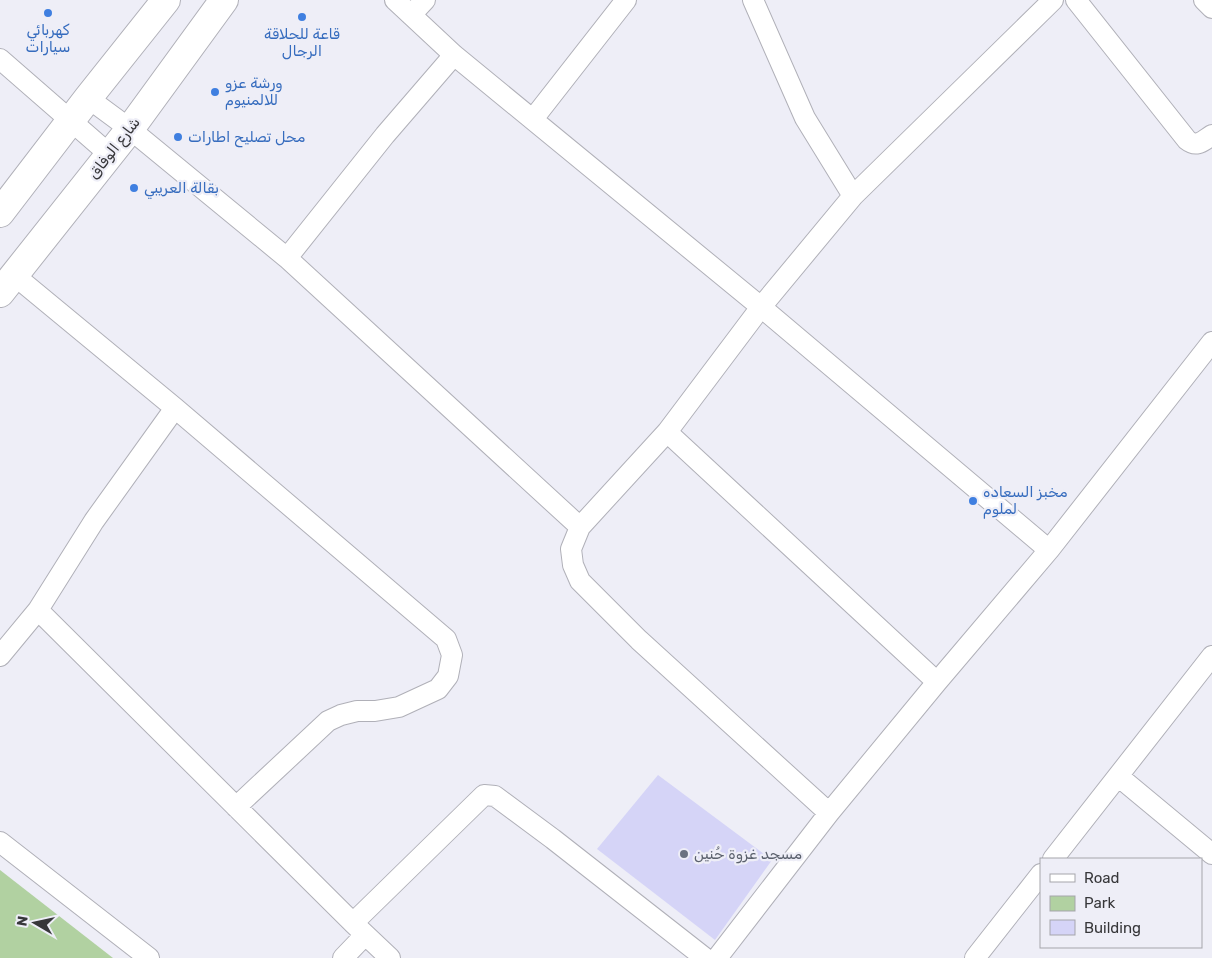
<svg xmlns="http://www.w3.org/2000/svg" width="1212" height="958" viewBox="0 0 1212 958" font-family="Rubik,'Noto Naskh Arabic',sans-serif">
<style>
.green{fill:#b1d1a1}
.building{fill:#d5d4f7}
.lines{fill:none;stroke-linecap:round;stroke-linejoin:round}
.street-casing{stroke:#b0b0b8;stroke-width:22}
.secondary-casing{stroke:#b0b0b8;stroke-width:30}
.street{stroke:#fff;stroke-width:20}
.secondary{stroke:#fff;stroke-width:28}
.shop-dot{fill:#3f7fe0;stroke:#eeeef7;stroke-width:2}
.worship-dot{fill:#6b7280;stroke:#eeeef7;stroke-width:2}
.labels{text-anchor:middle;stroke-width:4.5;stroke-linejoin:round;paint-order:stroke}
.shop-label{font-size:15px;fill:#366cbe;stroke:#eeeef7;text-anchor:start}
.street-label{font-size:15px;fill:#37373a;stroke:#eeeef7}
.worship-label{font-size:15px;fill:#5b616d;stroke:#eeeef7;text-anchor:start}
</style>
<rect width="100%" height="100%" fill="#eeeef7"/>
<path class="green" d="M0 870 113 958H0Z"/>
<path class="building" d="M658 775 772 860 715 940 597 849Z"/>
<g class="lines">
<defs>
<path id="street" d="M395 0 454 55 761 307 1049 550
M753 0 805 118 853 196
M1076 0 1187 140C1197 148 1203 141 1212 135
M1204 0 1212 8
M411 15 425 0
M0 59 109 154
M88 98 130 129 287 258 580 527
M533 119 626 0
M287 258 385 135 454 55
M14 275 175 408 446 639 452 655 448 676 438 689 399 707 375 711H357L341 715 328 721 236 807
M667 432 937 682
M38 610 353 923 390 958
M0 656 38 610 94 521 175 408
M1118 776 1212 854
M829 813 639 640 580 581 573 565 571 549 580 527 667 432 761 307 853 196 1053 0
M0 842 149 958
M1053 859 1212 656
M353 923 484 795 495 796 553 839 705 958
M343 958 365 935
M717 958 829 813 937 682 1049 550 1212 342
M975 958 1041 874"/>
<path id="secondary" d="M0 213 88 98 166 0
M0 293 130 129 224 0"/>
</defs>
<use href="#street" class="street-casing"/>
<use href="#secondary" class="secondary-casing"/>
<use href="#street" class="street"/>
<use href="#secondary" class="secondary"/>
</g>
<g class="shop-dot">
<circle cx="48" cy="13" r="5"/>
<circle cx="302" cy="17" r="5"/>
<circle cx="215" cy="92" r="5"/>
<circle cx="178" cy="137" r="5"/>
<circle cx="134" cy="188" r="5"/>
<circle cx="973" cy="501" r="5"/>
</g>
<circle class="worship-dot" cx="684" cy="854" r="5"/>
<g class="labels">
<g class="shop-label">
<text x="48" y="35" text-anchor="middle">كهربائي<tspan x="48" dy="17">سيارات</tspan></text>
<text x="302" y="39" text-anchor="middle">قاعة للحلاقة<tspan x="302" dy="17">الرجال</tspan></text>
<text x="225" y="88">ورشة عزو<tspan x="225" dy="17">للالمنيوم</tspan></text>
<text x="188" y="142">محل تصليح اطارات</text>
<text x="144" y="193">بقالة العريبي</text>
<text x="983" y="497">مخبز السعاده<tspan x="983" dy="17">لملوم</tspan></text>
</g>
<g class="street-label">
<text transform="translate(114 148) rotate(-52)" y="5">شارع الوفاق</text>
</g>
<g class="worship-label">
<text x="694" y="859">مسجد غزوة حُنين</text>
</g>
</g>
<rect x="1040" y="858" width="162" height="90" fill="#eeeef7" stroke="#a5a5ab"/>
<rect x="1050" y="874" width="25" height="8" fill="#ffffff" stroke="#a5a5ab"/>
<text x="1084" y="883" font-size="15" fill="#37373a">Road</text>
<rect x="1050" y="896" width="25" height="15" fill="#b1d1a1" stroke="#a5a5ab"/>
<text x="1084" y="908" font-size="15" fill="#37373a">Park</text>
<rect x="1050" y="920" width="25" height="15" fill="#d5d4f7" stroke="#a5a5ab"/>
<text x="1084" y="933" font-size="15" fill="#37373a">Building</text>
<g transform="translate(35 923) rotate(279)" stroke="#eeeef7" stroke-width="4" paint-order="stroke">
<path d="M0-4L9 19L0 12L-9 19Z" fill="#37373a"/>
<text y="-8" font-size="14" font-weight="bold" text-anchor="middle" fill="#37373a">N</text>
</g>
</svg>
